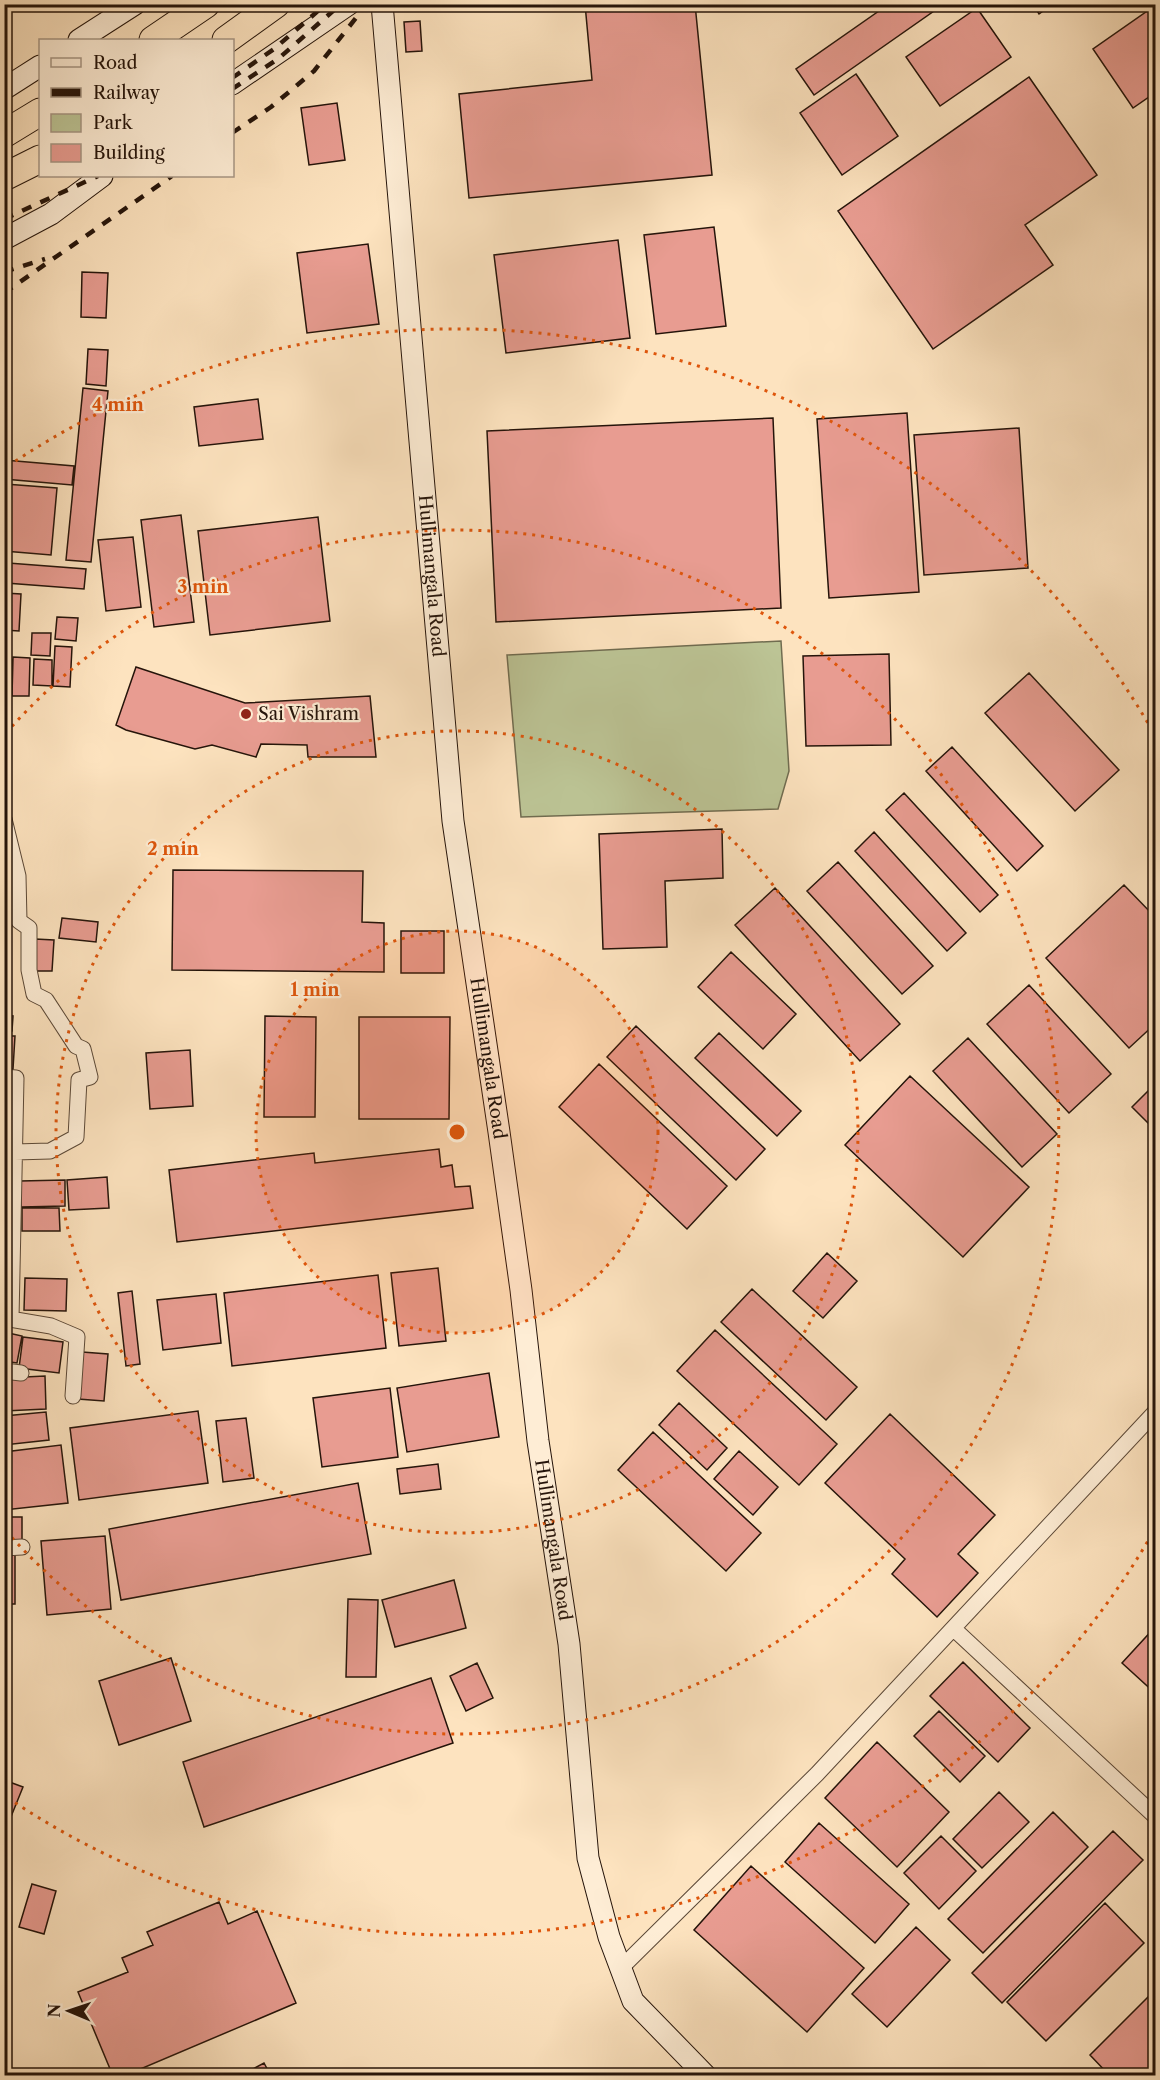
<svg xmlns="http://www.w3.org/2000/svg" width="1160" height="2080" viewBox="0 0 1160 2080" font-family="'Libre Caslon Text',serif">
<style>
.green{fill:#bcc495;stroke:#706c50;stroke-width:1.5}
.building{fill:#e89c91;stroke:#25140a;stroke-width:1.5}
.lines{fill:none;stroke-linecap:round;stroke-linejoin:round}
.street-casing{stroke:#5b4837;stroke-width:17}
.secondary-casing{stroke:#25140a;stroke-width:23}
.highway-casing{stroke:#25140a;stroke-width:29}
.street{stroke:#feedd5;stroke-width:15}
.secondary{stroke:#feedd5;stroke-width:21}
.highway{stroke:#fde3bf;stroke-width:27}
.rail{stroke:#25140a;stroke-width:4.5;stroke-dasharray:10 10;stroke-linecap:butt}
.ring{fill:none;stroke:#de560c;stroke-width:3;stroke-dasharray:3 6}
.poi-dot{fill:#8f2418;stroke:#feedd5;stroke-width:2}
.labels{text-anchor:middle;stroke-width:4.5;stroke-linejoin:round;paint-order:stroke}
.street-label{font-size:18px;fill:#25140a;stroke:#feedd5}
.poi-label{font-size:18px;fill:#25140a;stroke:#feedd5;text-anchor:start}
.centre{fill:#de560c;stroke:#feedd5;stroke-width:3}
.ring-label{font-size:18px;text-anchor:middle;font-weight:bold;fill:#de560c;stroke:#feedd5;stroke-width:4.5;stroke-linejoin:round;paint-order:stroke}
</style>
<rect width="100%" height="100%" fill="#fde3bf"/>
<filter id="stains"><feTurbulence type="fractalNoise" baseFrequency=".00333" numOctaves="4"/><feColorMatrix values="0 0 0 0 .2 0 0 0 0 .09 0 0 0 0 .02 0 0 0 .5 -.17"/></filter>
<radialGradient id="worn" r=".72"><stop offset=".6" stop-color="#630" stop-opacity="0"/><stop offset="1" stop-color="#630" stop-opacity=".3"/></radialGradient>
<path class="green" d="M781 641 789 771 778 809 521 817 507 655Z"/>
<path class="building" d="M585 4H695L712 175 469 198 459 94 592 80Z
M889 4H944L814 95 796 69Z
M1033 4H1053L1039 14Z
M1156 5V92L1133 108 1093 49Z
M977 8 1011 57 940 106 906 57Z
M420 21 422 51 406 52 404 22Z
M856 74 898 136 842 175 800 113Z
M1029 77 1097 175 1025 225 1053 265 933 349 838 211Z
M337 103 345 160 309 165 301 108Z
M714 227 726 326 656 334 644 235Z
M618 240 630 338 506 353 494 255Z
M368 244 379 324 307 333 297 253Z
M82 272 108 273 106 318 81 317Z
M88 349 108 350 106 386 86 384Z
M83 388 108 391 91 562 66 560Z
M258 399 263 439 199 446 194 407Z
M907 413 919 592 829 598 817 419Z
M773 418 781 608 496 622 487 431Z
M1019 428 1028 568 924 575 914 435Z
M4 460 74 466 72 485 4 479Z
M5 484 57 488 51 555 4 551Z
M181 515 194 622 154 627 141 520Z
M318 517 330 621 210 635 198 531Z
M133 537 141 607 106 611 98 540Z
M8 563 86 569 84 589 6 583Z
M4 593 21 594 19 631 4 630Z
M57 617 78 618 76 641 55 639Z
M32 633H51L50 656 31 655Z
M55 646 72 647 70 687 53 686Z
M889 654 891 745 806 746 803 656Z
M13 657 30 658 29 696H12Z
M4 659 12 660 10 699H4Z
M34 659 52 660V686L33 685Z
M136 667 245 703 370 696 376 757H308L307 745 261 744 256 757 212 745 195 749 126 730 116 725Z
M1029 673 1119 770 1075 811 985 713Z
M952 747 1043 846 1017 871 926 771Z
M904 793 998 895 980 912 886 810Z
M722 829 723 878 665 881 667 947 603 949 599 834Z
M874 832 966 933 947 951 855 851Z
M838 862 933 966 902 994 807 891Z
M173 870 363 871 362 922 384 923V972L172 970Z
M1124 885 1156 918V1023L1129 1048 1046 958Z
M775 888 900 1024 860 1061 735 925Z
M62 918 98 922 96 942 59 938Z
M401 931H444V973H401Z
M35 939 54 940 52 971H33Z
M731 952 796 1014 763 1049 698 987Z
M1029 985 1111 1074 1069 1113 987 1024Z
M4 1015 13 1016 12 1031 4 1030Z
M265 1016 316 1017 315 1117H264Z
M359 1017H450L449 1119H359Z
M636 1026 765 1149 736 1180 607 1057Z
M719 1033 801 1111 777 1136 695 1058Z
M4 1036H15L13 1069H4Z
M968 1038 1057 1134 1022 1167 933 1071Z
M190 1050 193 1106 150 1109 146 1053Z
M599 1064 727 1186 687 1229 559 1107Z
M910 1076 1029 1187 963 1257 845 1145Z
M4 1078 14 1079 12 1122 4 1121Z
M1156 1083V1131L1132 1107Z
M4 1140H12L10 1168 4 1167Z
M439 1149 441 1167 452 1165 455 1187 470 1186 473 1208 177 1242 169 1170 314 1153 315 1163Z
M107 1177 109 1208 69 1210 67 1180Z
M65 1180V1206L21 1207 20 1181Z
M22 1208H59L60 1231H22Z
M827 1253 857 1281 823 1318 793 1291Z
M438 1268 446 1341 399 1346 391 1273Z
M378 1275 386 1348 232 1366 224 1293Z
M25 1278 67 1279 66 1311 24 1310Z
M752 1289 857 1387 826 1420 721 1322Z
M132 1291 140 1364 126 1366 118 1293Z
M216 1294 221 1343 163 1350 157 1300Z
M715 1330 837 1444 799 1485 677 1371Z
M4 1332 22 1336 17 1363 4 1361Z
M23 1337 63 1342 59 1373 19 1368Z
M82 1352 108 1354 104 1401 78 1399Z
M489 1373 499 1437 407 1452 397 1388Z
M45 1376 46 1409 4 1411V1378Z
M390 1388 398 1457 322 1467 313 1398Z
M679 1403 727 1448 707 1470 659 1425Z
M198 1411 208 1483 79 1500 70 1428Z
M46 1412 49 1440 4 1445V1416Z
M890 1414 995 1515 958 1554 978 1573 937 1617 892 1574 905 1559 825 1483Z
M246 1418 254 1478 223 1482 216 1421Z
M653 1432 761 1533 726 1571 618 1470Z
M61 1445 68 1503 4 1510V1452Z
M739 1451 778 1487 753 1515 714 1479Z
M438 1464 441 1489 400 1494 397 1469Z
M358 1483 371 1554 121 1600 109 1529Z
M4 1517H22V1544L4 1543Z
M105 1536 111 1609 47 1615 41 1541Z
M4 1553H15V1604H4Z
M454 1580 466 1628 395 1647 382 1600Z
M348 1599 378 1600 376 1677H346Z
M1156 1626V1694L1122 1663Z
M171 1658 191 1721 119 1745 99 1681Z
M963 1662 1030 1728 998 1762 930 1696Z
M477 1663 493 1698 466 1711 450 1676Z
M431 1678 453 1743 204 1827 183 1762Z
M939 1711 985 1756 960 1782 914 1736Z
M877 1742 949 1812 897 1867 825 1798Z
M4 1780 23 1787 4 1834Z
M999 1792 1029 1822 982 1868 953 1839Z
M1053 1812 1088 1847 983 1953 948 1919Z
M819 1823 909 1904 875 1943 785 1862Z
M1113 1831 1143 1860 1002 2003 972 1973Z
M941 1836 976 1871 939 1909 904 1873Z
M751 1866 864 1968 807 2032 694 1930Z
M32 1884 56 1891 44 1934 19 1927Z
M219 1902 228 1924 257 1911 296 2003 124 2076H113L78 1992 128 1972 122 1958 153 1945 147 1932Z
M1105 1903 1144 1943 1046 2041 1007 2002Z
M916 1927 950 1960 887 2027 852 1994Z
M1156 1989V2068L1148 2076H1110L1090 2055Z
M264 2063 271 2076H240Z"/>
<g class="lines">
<defs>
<path id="street" d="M4 819 18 876 19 921 29 928V970L34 994 46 1000 76 1046 83 1049 90 1077 79 1080 76 1137 50 1151 15 1152
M4 1077 16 1078 11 1319
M4 1318 51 1326 77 1337 73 1396
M4 1371 21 1373
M4 1548 22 1547
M954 1629 1156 1817
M621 1968 817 1774 1156 1411"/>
<g id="secondary">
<path id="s1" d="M382 4 453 821 499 1132 521 1290 538 1441 569 1644 588 1858 609 1937 633 2001 706 2076"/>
<path d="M79 40 135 4"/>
<path d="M232 84 349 4"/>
<path d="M4 89 40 66"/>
<path d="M4 239 51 214 102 176"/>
</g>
<path id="highway" d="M153 40 206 4
M226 40 276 4
M4 134 40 112
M4 177 40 159"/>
</defs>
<use href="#street" class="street-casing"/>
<use href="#secondary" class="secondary-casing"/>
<use href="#highway" class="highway-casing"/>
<use href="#street" class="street"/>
<use href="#secondary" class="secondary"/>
<use href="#highway" class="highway"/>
<path class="rail" d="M232 78 274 49 326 4
M232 89 278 59 341 4
M232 133 271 107 314 71 367 4
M4 219 98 176
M4 272 45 259
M4 293 172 176"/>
</g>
<circle cx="457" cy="1132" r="201" fill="#de560c" fill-opacity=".12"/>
<g class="ring">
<circle cx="457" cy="1132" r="201"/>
<circle cx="457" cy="1132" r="401"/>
<path d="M6 733A602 602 0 1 1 6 1531"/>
<path d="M1152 1534A803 803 0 0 1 8 1798M8 466A803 803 0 0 1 1152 730"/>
</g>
<circle class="poi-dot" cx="246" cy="714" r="6"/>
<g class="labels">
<g class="street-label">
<text dy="6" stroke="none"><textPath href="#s1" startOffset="574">Hullimangala Road</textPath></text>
<text dy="6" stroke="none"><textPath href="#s1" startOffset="1060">Hullimangala Road</textPath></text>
<text dy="6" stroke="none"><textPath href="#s1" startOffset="1546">Hullimangala Road</textPath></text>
</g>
<g class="poi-label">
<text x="258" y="720">Sai Vishram</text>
</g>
</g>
<circle cx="457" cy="1132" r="9" class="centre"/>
<g class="ring-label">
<text x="118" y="411">4 min</text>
<text x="203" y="593">3 min</text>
<text x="173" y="855">2 min</text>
<text x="315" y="996">1 min</text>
</g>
<rect width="1160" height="2080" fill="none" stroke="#fde3bf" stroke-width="24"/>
<rect x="6" y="6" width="1148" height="2068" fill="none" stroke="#25140a" stroke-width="3"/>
<rect x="12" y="12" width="1136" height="2056" fill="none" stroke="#25140a" stroke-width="1.5"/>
<rect x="39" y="39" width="195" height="138" fill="#feedd5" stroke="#a79684" stroke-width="1.5"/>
<rect x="51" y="58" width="30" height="9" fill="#feedd5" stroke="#a79684" stroke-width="1.5"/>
<text x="93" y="69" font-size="18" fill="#25140a">Road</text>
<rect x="51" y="88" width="30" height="9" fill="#25140a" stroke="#a79684" stroke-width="1.5"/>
<text x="93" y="99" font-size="18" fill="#25140a">Railway</text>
<rect x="51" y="114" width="30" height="18" fill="#bcc495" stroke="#a79684" stroke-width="1.5"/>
<text x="93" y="129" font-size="18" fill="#25140a">Park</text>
<rect x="51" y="144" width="30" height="18" fill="#e89c91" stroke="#a79684" stroke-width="1.5"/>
<text x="93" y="159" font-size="18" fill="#25140a">Building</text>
<g transform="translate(69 2011) rotate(272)" stroke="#feedd5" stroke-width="4.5" paint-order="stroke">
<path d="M0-4.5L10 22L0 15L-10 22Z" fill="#25140a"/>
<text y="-9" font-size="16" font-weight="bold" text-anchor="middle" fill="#25140a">N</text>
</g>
<rect width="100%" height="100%" filter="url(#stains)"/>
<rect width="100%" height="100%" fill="url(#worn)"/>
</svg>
